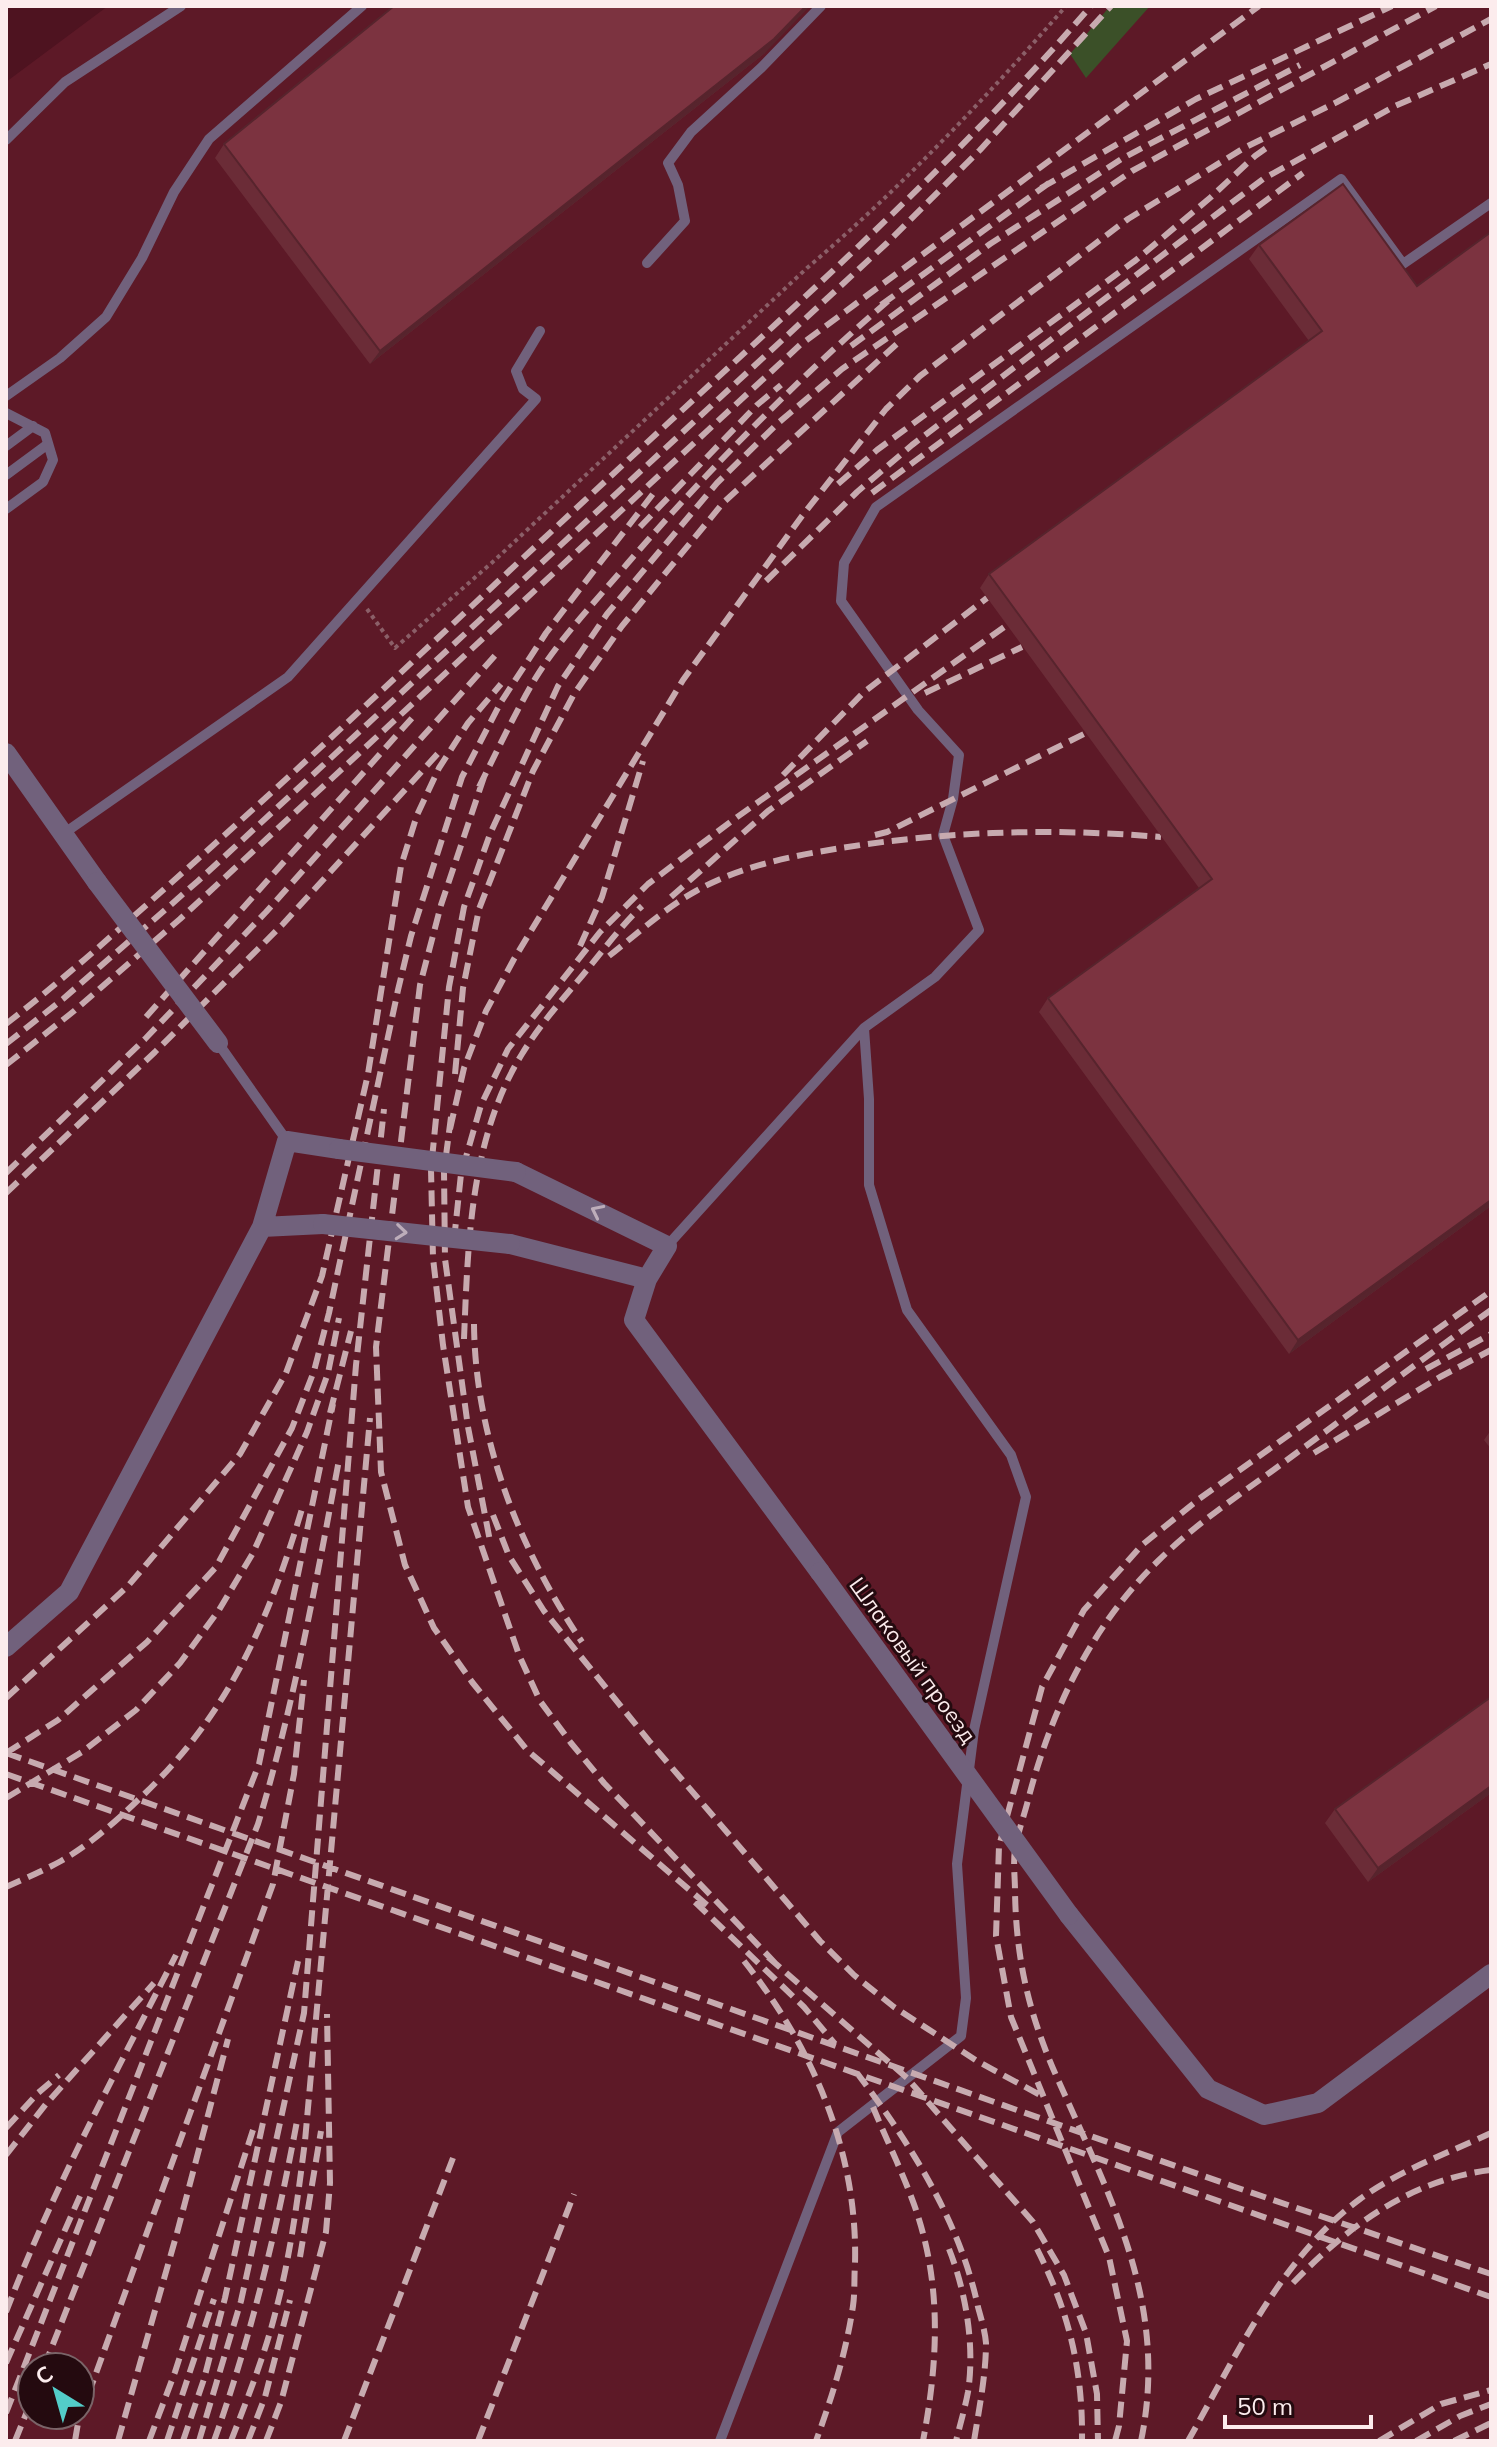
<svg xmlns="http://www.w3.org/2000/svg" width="1497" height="2447" viewBox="0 0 1497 2447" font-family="Mulish,sans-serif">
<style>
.built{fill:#5d1927;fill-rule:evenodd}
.green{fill:#3b5028}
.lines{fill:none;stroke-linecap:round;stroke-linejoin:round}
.path{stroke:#8b5f68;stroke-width:4;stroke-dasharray:4 4;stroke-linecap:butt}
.lane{stroke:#71617c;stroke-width:10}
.street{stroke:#71617c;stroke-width:20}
.rail{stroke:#c7aaaf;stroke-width:6;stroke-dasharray:16 8;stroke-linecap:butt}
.street-bridge{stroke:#71617c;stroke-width:20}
.wall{fill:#6b2c37}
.shaded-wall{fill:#57242d}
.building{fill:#7c3340;stroke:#57242d;stroke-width:2}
.oneway{stroke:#bdadba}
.labels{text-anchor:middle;stroke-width:6;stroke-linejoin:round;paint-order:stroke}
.street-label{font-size:22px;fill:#fceced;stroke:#240a0f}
</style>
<rect width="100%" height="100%" fill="#4e1320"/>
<path class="built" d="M108 6H1491V2441H6V82ZM32 2367H80V2415H32Z"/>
<path class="green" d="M1110 6H1150L1086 78 1070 54Z"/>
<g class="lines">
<path class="path" d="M367 609 395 648 496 559 807 268C900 189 986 98 1066 6"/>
<path class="lane" d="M6 140 65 82 181 6
M647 263 685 221 678 185 668 163 691 132 761 68 821 6
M6 396 60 358 106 317 142 258 174 192 209 139 362 6
M6 413 45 433 53 460 43 482 6 509
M6 446 33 426
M6 475 48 444
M63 834 288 677 536 399 523 389 516 371 540 331
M864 1028 935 977 979 930 943 835 953 799 959 755 918 710 841 601 844 563 876 507 1341 179 1403 264 1491 203
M218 1043 287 1141
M667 1246 864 1028 869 1099V1185L907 1310 1011 1455 1026 1497 974 1730 957 1864 966 1998 961 2036 838 2132 720 2441"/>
<path class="street" d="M6 753 97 882
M516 1172 667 1246 647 1279 634 1320 820 1572
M262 1227 323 1224
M510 1244 647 1279
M6 1647 69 1592 262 1227 287 1141 339 1149
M1069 1915 1208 2089 1264 2115 1318 2103 1491 1974"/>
<path class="rail" d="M1041 188 1196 99 1392 6
M881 305 1049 183
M851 346 990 244 1123 158 1300 65
M838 484 877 450 1136 260 1211 197 1255 156 1272 144
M872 493 1303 173
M640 527 757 405 781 385
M766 581 857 492 912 445 1263 179 1395 106 1491 64
M925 693 1022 647
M783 775 864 692 987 598
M484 777 441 905 420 985 376 1347 381 1472 405 1565 434 1628 472 1682 527 1750 707 1905
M479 787C497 751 515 713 535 679 560 638 596 601 627 564 708 470 795 381 889 300
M875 835 887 832 1086 733
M671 897 768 811 867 741
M580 946 602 897 643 761
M609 956C637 934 665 908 696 891 740 866 792 856 841 848 947 831 1054 828 1161 837
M146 1017 412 718
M6 1024C73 972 136 914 199 858 329 742 455 621 583 502 756 340 935 186 1091 6
M6 1044 63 999 198 881 887 243 980 150 1111 6
M6 1065 74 1011 180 919 800 345 1259 6
M455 1074 463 988 479 909 533 771 574 694 622 626 723 503 900 341
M451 1117 444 1171 445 1259 468 1427 490 1541
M450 1129 464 1068 486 1011 514 959 683 680 802 516 886 409 920 376 1128 219 1244 148 1337 102 1491 19
M6 1173 145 1039 266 912 500 650
M6 1193 155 1052 283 924 442 749
M454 1240 461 1174 481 1105 508 1049 600 932 648 884 733 820 1007 625
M474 1324C475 1437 519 1549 582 1642
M464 1339C468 1243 470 1138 522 1054 539 1026 561 1001 582 976 601 953 620 927 642 906
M1426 1369 1491 1334
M330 1413 351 1331
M1314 1453 1440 1377 1491 1350
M493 1515 509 1556 544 1611 649 1741 820 1941 854 1975 894 2007 977 2061 1042 2096
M6 1698 128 1586 240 1454 286 1373 322 1276 368 1074 401 866 417 815 439 768 468 723 501 684
M6 1753 58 1720 147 1642 216 1567 292 1428 314 1371 329 1313 398 990 411 936 462 777 501 702 546 633 656 490
M6 1753 1235 2187 1491 2274
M6 1774 1491 2297
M6 1798 82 1752 136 1710 180 1663 219 1610 253 1553 307 1432 328 1373 339 1318
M6 1887C24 1879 43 1871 61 1861 89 1845 114 1823 137 1801 228 1716 267 1625 302 1509
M695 1902 804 2007 835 2044
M768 1957 907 2078 1033 2222 1064 2275 1086 2333 1097 2394 1098 2441
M744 1961C813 2048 858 2152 855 2264 854 2278 855 2292 853 2306 846 2353 832 2397 816 2441
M776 1964 604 1783 571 1743 540 1701 519 1655 468 1507 443 1345 433 1258 431 1169 449 987 464 907 490 834 558 686 607 614 717 483 777 424 842 369 1132 171 1436 6
M857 2073C909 2142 960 2221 978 2307 981 2318 985 2331 986 2343 986 2375 979 2409 974 2441
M873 2107C887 2141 904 2175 916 2210 942 2287 938 2362 923 2441
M6 2128 38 2093 59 2075
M6 2155 46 2104 154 1983
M949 2249C966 2292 975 2346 968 2392 965 2408 960 2425 956 2441
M1037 2249C1069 2312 1083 2370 1082 2441
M300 2257 321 2131
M1293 2283C1348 2226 1410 2180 1491 2170
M6 2312C53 2189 116 2072 176 1955
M6 2363 80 2196
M44 2367 258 1824C294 1705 316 1582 339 1460
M6 2413 259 1764 333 1404
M15 2441 32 2399
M75 2441 78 2423 273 1884 294 1774 304 1680
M118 2441 177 2233 228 2039
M149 2441 175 2372 253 2130
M167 2441 214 2299
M183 2441 204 2379 225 2298 298 1961
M199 2441 241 2301 304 2013 356 1365 384 1109
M214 2441C251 2337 277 2229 297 2121
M231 2441C248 2397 266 2352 277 2306 291 2252 298 2196 305 2141L370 1418
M248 2441 265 2397 290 2300
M266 2441 281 2402 326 2232 330 2183 327 2014
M344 2441 453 2158
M478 2441 574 2194
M1115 2441 1119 2426 1127 2341 1109 2257 1011 2017 996 1936 999 1846 1042 1687 1084 1610 1142 1545 1199 1499 1491 1291
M1141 2441C1169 2306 1112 2201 1059 2082 1030 2018 1016 1962 1015 1891 1015 1878 1013 1863 1015 1850 1017 1835 1023 1819 1027 1804 1050 1713 1090 1627 1158 1561 1196 1523 1244 1492 1287 1460 1355 1410 1422 1359 1491 1310
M1188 2441C1235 2358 1281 2257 1360 2199 1400 2170 1446 2154 1491 2133
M1379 2441 1441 2404 1491 2390
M1416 2441 1460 2416 1491 2404
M1454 2441 1491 2423"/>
<path class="street-bridge" d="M97 882 218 1043
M339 1149 516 1172
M323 1224 510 1244
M820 1572 1069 1915"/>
</g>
<path class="wall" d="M765 53 370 364 215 158 224 144Z
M1491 232V1206L1289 1354 1039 1012 1048 998 1199 888 980 588 989 574 1309 341 1249 259 1259 245 1417 286Z
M1491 1430V1449L1484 1440Z
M1491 1697V1793L1368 1882 1325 1823 1335 1809Z"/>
<path class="shaded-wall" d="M806 6H810L765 53 370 364 380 351Z
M1491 1200V1206L1289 1354 1298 1340Z
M1491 1786V1793L1368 1882 1378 1868Z"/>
<path class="building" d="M394 6H806L774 39 380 351 224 144Z
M1343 184 1417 286 1491 232V1200L1298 1340 1048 998 1212 879 989 574 1322 331 1259 245Z
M1491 1697V1786L1378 1868 1335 1809Z"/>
<defs><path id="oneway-chevron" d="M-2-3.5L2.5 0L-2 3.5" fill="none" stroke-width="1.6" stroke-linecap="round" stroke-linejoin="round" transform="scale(2)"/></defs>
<g class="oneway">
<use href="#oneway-chevron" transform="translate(597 1211) rotate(-154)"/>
<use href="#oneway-chevron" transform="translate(401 1232) rotate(6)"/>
</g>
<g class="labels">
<g class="street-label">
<text transform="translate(913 1660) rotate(54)" y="8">Шлаковый проезд</text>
</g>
</g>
<rect width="1497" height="2447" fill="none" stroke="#fceced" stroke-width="16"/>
<g transform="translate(56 2391) rotate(323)"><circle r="38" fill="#240a0f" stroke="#7a6468" stroke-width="2"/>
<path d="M0-6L14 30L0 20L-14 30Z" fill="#53cdc9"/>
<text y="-12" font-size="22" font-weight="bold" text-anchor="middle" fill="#fceced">С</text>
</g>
<path d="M1225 2415v12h146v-12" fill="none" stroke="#fceced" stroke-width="4"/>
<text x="1237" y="2415" font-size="24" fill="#fceced" stroke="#240a0f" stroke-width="6" paint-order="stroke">50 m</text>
</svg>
